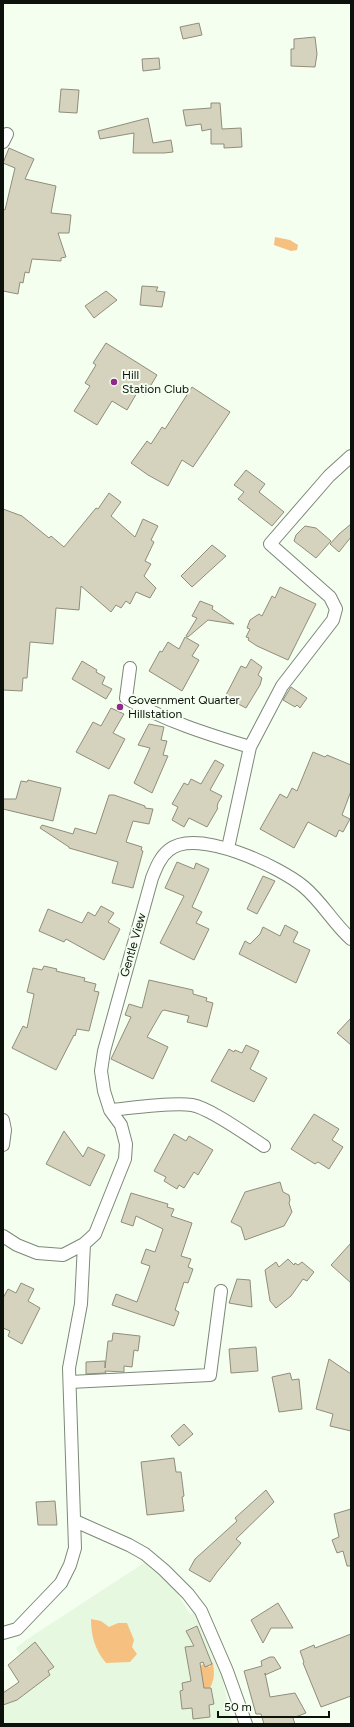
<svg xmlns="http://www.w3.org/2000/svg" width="354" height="1727" viewBox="0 0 354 1727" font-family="Figtree,sans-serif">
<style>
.built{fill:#e6f8df}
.green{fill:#f6c080}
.building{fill:#d5d3be;stroke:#908e7a}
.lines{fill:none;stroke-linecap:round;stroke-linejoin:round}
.minor-casing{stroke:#7d8877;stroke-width:14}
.minor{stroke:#fff;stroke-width:12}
.poi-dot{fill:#91288c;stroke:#f4fff0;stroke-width:1.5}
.labels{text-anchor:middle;stroke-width:4;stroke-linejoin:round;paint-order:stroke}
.poi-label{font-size:12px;fill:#0d110b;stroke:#f4fff0;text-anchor:start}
.street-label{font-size:12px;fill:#0d110b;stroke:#f4fff0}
</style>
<rect width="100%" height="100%" fill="#f4fff0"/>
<path class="built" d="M150 1559 172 1585 190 1614 199 1611 220 1667 232 1724H3V1688L15 1694 35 1675 16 1648 26 1640Z"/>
<path class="green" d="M275 237 290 240 298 245 297 250 291 251 274 245Z
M91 1619 101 1621 109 1627 118 1623H127L134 1640 132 1647 137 1654 130 1662 106 1663C95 1650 91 1636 91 1619Z
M211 1662 213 1663C215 1674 214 1683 207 1692H196L197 1669 203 1664 210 1667Z"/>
<path class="building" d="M199 23 202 35 183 39 180 27Z
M315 37 317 54 315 67 291 66V49H294V39Z
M159 58 160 69 143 71 142 59Z
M61 89 79 90 77 113 59 112Z
M211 103H220L222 129 241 128 242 147 224 148V144H211V129L202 131 201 124 186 126 183 110 211 108Z
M148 118 153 143 171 140 173 152 164 153H133L134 133 100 139 98 131Z
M9 148 34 159 25 179 56 186 51 213 71 215 69 233H58L66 257 61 258V261L32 259 29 273 25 272 23 283 20 282 18 294 3 291V209L5 210 15 168 3 163Z
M142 286 158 287 156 291 165 292 162 307 140 305Z
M106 291 117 300 94 318 85 306Z
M106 343 157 375 145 395 138 391 127 410 112 401 97 425 74 411 90 386 85 383 96 365 93 363Z
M192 387 230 412 193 467 182 460 168 486 148 475 131 463 147 441 151 444 162 427 165 429Z
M246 470 265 484 259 492 284 512 272 526 238 499 244 492 234 485Z
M109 493 121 502 111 516 135 537 143 519 158 526 151 540 154 542 145 561 151 564 144 576 156 588 150 598 136 592 130 604 126 601 121 608 116 605 111 612 81 586 79 610 56 608 53 644 30 642 27 678H23L22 691 3 690V509L22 516 49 538 51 536 64 547 96 508 98 509Z
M351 524V537L339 552 330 544 339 534Z
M305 526 316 528 331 541 316 558 294 541 296 535Z
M212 545 226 556 192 587 181 576Z
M280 587 316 604 288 660 257 646 248 640 249 638 246 637 250 629 247 628 250 620 259 614 262 616 272 596 275 598Z
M200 601 213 606 212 609 234 624 208 620 188 637 186 636 197 618 192 616Z
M185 637 199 645 192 656 199 660 182 691 149 671 160 651 162 652 168 642 179 649Z
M251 659 262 667 258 675 262 678 260 685 246 708 225 697 241 666 246 668Z
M82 661 97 670 96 672 105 677 102 684 112 689 106 699 72 679Z
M291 687 307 698 300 708 297 705 295 707 283 700Z
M111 708 124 714 113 733 125 739 109 769 76 752 93 722 101 726Z
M149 724 164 727 161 740 167 741 163 755 168 756 152 793 134 783 150 748 138 745Z
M313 752 325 757 327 755 351 765V791L342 815 350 819 343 832 339 830 336 837 308 822 294 848 260 829 280 794 287 798 292 788 297 791Z
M215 760 224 765 210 790 222 796 218 803 217 807 218 808 207 827 189 818 184 827 172 820 178 807 172 804 184 783 188 785 191 779 201 784Z
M28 780 61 788 53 821 3 809V799H16L21 781 27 782Z
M109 795H114L145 806V808L153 809 149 824 133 821 126 842 142 847 141 850 143 851 133 888 112 883 118 862 69 848V847L40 828 42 825 73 834 75 828 96 834Z
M177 862 194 869 196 863 209 869 192 907 202 912 196 923 209 929 194 960 160 943 184 896 165 888Z
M263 876 275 881 257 914 247 909Z
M101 906 114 913 108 922 120 929 104 960 66 939 64 942 39 931 48 909 82 923 88 912 95 916Z
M285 925 298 932 293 942 310 950 296 983 239 954 245 941 250 944 260 934 263 927 280 936Z
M44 966 57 969 56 971 85 978 84 981 96 984 94 991 99 992 89 1031 77 1029 75 1036 74 1035 56 1070 12 1048 23 1026 27 1028 34 994 27 992 33 968 42 970Z
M149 980 193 990V994L207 998 206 1001 213 1003 207 1027 187 1022 189 1016 164 1010 162 1011 147 1037 168 1047 153 1079 111 1059 131 1017 125 1015 129 1004 142 1008Z
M351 1018V1045L337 1033Z
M246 1045 259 1051 250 1069 267 1078 254 1102 211 1081 229 1049 234 1052 235 1050 242 1053Z
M314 1114 339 1129 332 1140 343 1147 329 1169 318 1162 315 1164 291 1149Z
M64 1131 83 1157 88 1147 105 1155 90 1186 46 1164Z
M174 1134 186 1141 189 1136 213 1150 198 1175 194 1172 184 1188 179 1185 177 1189 164 1181 166 1177 154 1171Z
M280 1182 283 1192 289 1195 290 1200 289 1203 292 1212 284 1226 245 1240 241 1227 231 1222 245 1192Z
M131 1193 168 1204 167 1207 174 1209 171 1216 192 1223 181 1256 191 1259 188 1267 193 1269 188 1283 184 1282 175 1310 179 1312 174 1326 112 1305 116 1294 137 1302 150 1266 141 1263 146 1249 155 1252 163 1229 136 1216 133 1226 121 1222Z
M351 1243V1283L331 1265Z
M288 1259 294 1265 295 1263 298 1265 302 1262 314 1272 307 1281 303 1279 291 1296 276 1308 270 1301 265 1270 276 1262 279 1267Z
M237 1279 250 1280 252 1307 229 1303Z
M21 1283 34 1289 28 1301 40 1308 22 1344 8 1336 10 1331 3 1328V1298L8 1289 16 1293Z
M113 1333 140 1336 138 1351 134 1350 132 1367 124 1366V1372L105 1371 106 1373 86 1374V1362L105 1361V1368L108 1341H112Z
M256 1347 258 1371 231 1373 229 1349Z
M329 1359 351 1374V1431L330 1426 333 1414 316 1409Z
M290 1373 292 1380 299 1379 302 1409 279 1412 272 1377Z
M184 1424 193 1434 179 1446 171 1436Z
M174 1458 176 1472H181L184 1496 182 1497 184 1511 147 1515 141 1462Z
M266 1490 274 1502 236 1539 241 1543 217 1572 210 1582 189 1570 195 1559 237 1521 235 1518Z
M55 1501 57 1525H38L36 1502Z
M351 1509V1566H347L343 1551 337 1553 332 1540 339 1537 334 1514Z
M278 1603 293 1628H271L263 1643 251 1620Z
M197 1626 212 1664 205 1667 203 1662 200 1663 204 1688H211L214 1704 209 1705 210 1717 193 1719 192 1708 182 1709 180 1691 183 1690 182 1683 191 1681 185 1647 194 1646 186 1631Z
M351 1634V1696L321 1707 303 1663 304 1662 300 1651 314 1645 315 1648Z
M35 1642 54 1667 48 1671 50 1675 17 1700 3 1705V1693L19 1682 8 1665Z
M270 1657H274L281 1668 265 1675V1673L270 1697 295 1693 306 1713 293 1718 295 1724H264L261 1714H256L244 1671 262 1666 261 1661Z"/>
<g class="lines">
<defs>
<path id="minor" d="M3 142 7 134
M130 668 126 698C165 721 207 734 250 747
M228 848 250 747 282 686 333 620 336 609 330 597 270 544 329 476 351 456
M110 1110C132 1108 171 1102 192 1105 210 1108 247 1135 264 1146
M3 1120 5 1130 3 1145
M3 1236 17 1245 37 1253 63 1255 84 1244 95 1234 125 1159 126 1144 121 1125 110 1110 104 1091 101 1071 104 1051 152 878C156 868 160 857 169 850 197 827 280 867 304 887 322 902 333 923 351 939
M70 1382 210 1375 221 1291
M75 1521 129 1545 145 1554 164 1570 188 1594 201 1611 227 1671 246 1724
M3 1633 17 1629 61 1583 70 1565 75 1548 69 1368 81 1304 84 1244"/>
</defs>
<use href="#minor" class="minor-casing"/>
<use href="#minor" class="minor"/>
</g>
<g class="poi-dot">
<circle cx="114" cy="382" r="4"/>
<circle cx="120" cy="707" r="4"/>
</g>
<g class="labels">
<g class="poi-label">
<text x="122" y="379">Hill<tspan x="122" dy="14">Station Club</tspan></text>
<text x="128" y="704">Government Quarter<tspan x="128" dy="14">Hillstation</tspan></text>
</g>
<g class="street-label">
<text transform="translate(133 945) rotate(-74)" y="4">Gentle View</text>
</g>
</g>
<rect width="354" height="1727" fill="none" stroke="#0d110b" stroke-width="8"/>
<path d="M218 1711v6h111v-6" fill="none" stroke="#0d110b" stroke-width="2"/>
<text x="224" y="1711" font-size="12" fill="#0d110b" stroke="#f4fff0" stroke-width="3" paint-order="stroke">50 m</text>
</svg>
